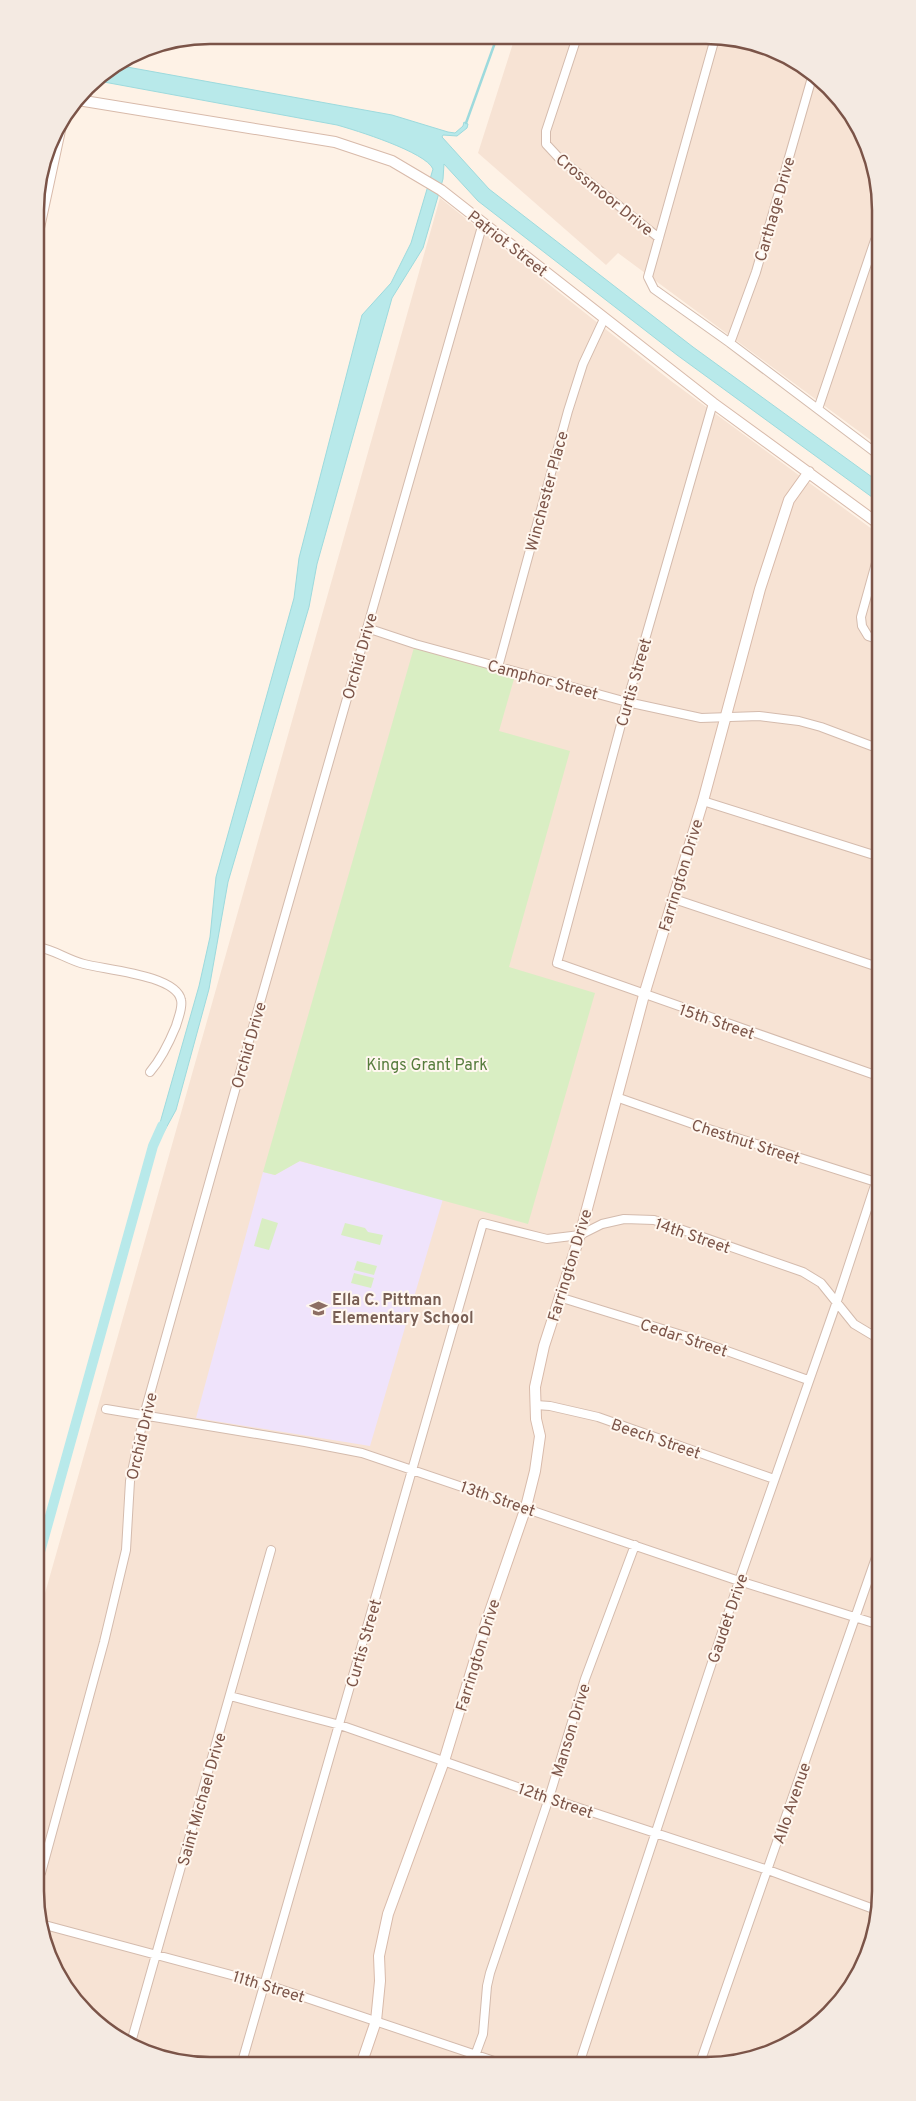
<svg xmlns="http://www.w3.org/2000/svg" width="916" height="2101" viewBox="0 0 916 2101" font-family="Overpass,sans-serif">
<style>
.residential{fill:#f7e3d4}
.education{fill:#efe3fb}
.green{fill:#d9eec3}
.water{fill:#b8e9ea;stroke:#9ddadd}
.lines{fill:none;stroke-linecap:round;stroke-linejoin:round}
.stream{stroke:#9ddadd;stroke-width:2.5}
.canal{stroke:#b8e9ea;stroke-width:10}
.street-casing{stroke:#d4bbad;stroke-width:10}
.secondary-casing{stroke:#d8baaa;stroke-width:12}
.street{stroke:#fff;stroke-width:8}
.secondary{stroke:#fff;stroke-width:10}
.labels{text-anchor:middle;stroke-width:4;stroke-linejoin:round;paint-order:stroke}
.street-label{font-size:16px;fill:#7b5448;stroke:#fff7ef}
.park-label{font-size:16px;fill:#567c3c;stroke:#fff7ef}
.education-label{font-size:16px;font-weight:bold;fill:#785e54;stroke:#fff7ef;text-anchor:start}
.rim{fill:none;stroke:#7b5448;stroke-width:2.5}
</style>
<rect width="100%" height="100%" fill="#fef2e6"/>
<path class="residential" d="M515 37 740 38 784 53 830 86 875 165 876 444 618 253 606 265 478 153Z
M440 198 671 381 876 532 881 1903 868 1958 845 1998 803 2037 751 2060 176 2063 132 2048 86 2015 41 1936 40 1611Z"/>
<path class="education" d="M299 1161 443 1199 370 1446 196 1418 263 1172 275 1175Z"/>
<path class="green" d="M415 644 516 672 499 731 570 751 509 967 595 993 528 1224 300 1161 275 1175 263 1172Z
M262 1218 278 1223 269 1250 254 1246Z
M345 1223 365 1228 368 1232 383 1235 380 1245 341 1235Z
M357 1261 377 1266 374 1275 354 1270Z
M354 1273 374 1278 371 1288 351 1283Z"/>
<path class="water" d="M116 65 392 115 448 132 455 133 463 126 464 122 468 124 467 128 457 136 443 135 442 137 489 189 693 347 876 480V500L677 355 478 201 444 164 443 179 423 248 392 298 317 564 309 607 228 882 209 989 176 1110 160 1139 156 1137 199 986 210 937 216 877 294 598 299 558 362 315 391 283 411 243 433 169C426 152 355 130 337 125L93 80Z"/>
<g class="lines">
<path class="stream" d="M466 123 497 37"/>
<path class="canal" d="M40 1552 153 1146 162 1126"/>
<defs>
<path id="street" d="M577 37 546 131V144L559 158 659 238
M715 38 648 277 654 289 730 343 876 453
M730 343 756 272 813 74
M713 403 627 702 557 963 878 1076
M818 409 875 240
M876 563 861 617 862 626 868 636 877 639
M367 628 415 644 627 702 701 718 759 716 799 721 821 727 877 748
M498 667 568 411 583 364 604 319
M703 801 877 856
M674 899 878 967
M38 947C55 950 68 960 84 964 106 970 176 975 181 1000 183 1008 178 1018 176 1026 169 1043 162 1058 150 1072
M616 1097 693 1124 876 1182
M559 1297 685 1336 808 1380
M536 1405 550 1406 598 1417 774 1479
M106 1409 305 1442 362 1453 739 1581 880 1625
M230 1696 340 1725 549 1798 768 1870 879 1911
M41 1873 104 1642 126 1550 130 1481 144 1415 243 1062 483 223
M41 1924 265 1984 494 2061
M855 1981 876 1922
M130 2046 271 1550
M701 2060 880 1546
M473 2061 483 2034 487 1986 490 1973 549 1798 585 1679 635 1545
M580 2061 739 1581 836 1304 878 1176
M242 2062 483 1223 547 1239 580 1235 602 1224 624 1219 654 1220 803 1272 821 1283 854 1324 879 1339"/>
<path id="secondary" d="M78 100 335 142 392 161 441 190 713 403 876 522
M36 242 62 121
M362 2062 376 2021 380 1981 379 1956 388 1914 444 1761 487 1620 526 1507 535 1471 540 1436 536 1419 535 1387 544 1346 580 1235 644 995 703 801 760 589 789 500 809 472"/>
</defs>
<use href="#street" class="street-casing"/>
<use href="#secondary" class="secondary-casing"/>
<use href="#street" class="street"/>
<use href="#secondary" class="secondary"/>
</g>
<defs>
<symbol id="school-bare" viewBox="-9 -9 18 18"><path d="M0-5L7-2L0 1L-7-2ZM-4 1L0 2.5L4 1V4Q0 6-4 4Z" fill="#8d6e63" stroke="#fff7ef" stroke-width="2.5" paint-order="stroke"/></symbol>
</defs>
<g fill-rule="evenodd">
<use href="#school-bare" x="306" y="1296" width="25" height="25"/>
</g>
<g class="labels">
<g class="street-label">
<text transform="translate(605 194) rotate(39)" y="6">Crossmoor Drive</text>
<text transform="translate(774 209) rotate(-74)" y="6">Carthage Drive</text>
<text transform="translate(508 243) rotate(38)" y="6">Patriot Street</text>
<text transform="translate(546 491) rotate(-75)" y="6">Winchester Place</text>
<text transform="translate(359 656) rotate(-74)" y="6">Orchid Drive</text>
<text transform="translate(543 679) rotate(15)" y="6">Camphor Street</text>
<text transform="translate(633 682) rotate(-74)" y="6">Curtis Street</text>
<text transform="translate(680 875) rotate(-73)" y="6">Farrington Drive</text>
<text transform="translate(717 1021) rotate(19)" y="6">15th Street</text>
<text transform="translate(248 1045) rotate(-74)" y="6">Orchid Drive</text>
<text transform="translate(746 1141) rotate(18)" y="6">Chestnut Street</text>
<text transform="translate(693 1235) rotate(19)" y="6">14th Street</text>
<text transform="translate(569 1265) rotate(-73)" y="6">Farrington Drive</text>
<text transform="translate(684 1337) rotate(18)" y="6">Cedar Street</text>
<text transform="translate(141 1436) rotate(-77)" y="6">Orchid Drive</text>
<text transform="translate(656 1438) rotate(19)" y="6">Beech Street</text>
<text transform="translate(498 1498) rotate(19)" y="6">13th Street</text>
<text transform="translate(727 1618) rotate(-71)" y="6">Gaudet Drive</text>
<text transform="translate(363 1643) rotate(-74)" y="6">Curtis Street</text>
<text transform="translate(477 1655) rotate(-73)" y="6">Farrington Drive</text>
<text transform="translate(570 1730) rotate(-73)" y="6">Manson Drive</text>
<text transform="translate(201 1799) rotate(-74)" y="6">Saint Michael Drive</text>
<text transform="translate(556 1800) rotate(19)" y="6">12th Street</text>
<text transform="translate(791 1803) rotate(-71)" y="6">Allo Avenue</text>
<text transform="translate(269 1986) rotate(17)" y="6">11th Street</text>
</g>
<g class="park-label">
<text x="427" y="1070">Kings Grant Park</text>
</g>
<g class="education-label">
<text x="332" y="1305">Ella C. Pittman<tspan x="332" dy="18">Elementary School</tspan></text>
</g>
</g>
<path d="M0 0H916V2101H0ZM210 44H706A166 166 0 0 1 872 210V1891A166 166 0 0 1 706 2057H210A166 166 0 0 1 44 1891V210A166 166 0 0 1 210 44Z" fill="#f4eae2" fill-rule="evenodd"/>
<path class="rim" d="M210 44H706A166 166 0 0 1 872 210V1891A166 166 0 0 1 706 2057H210A166 166 0 0 1 44 1891V210A166 166 0 0 1 210 44Z"/>
</svg>
